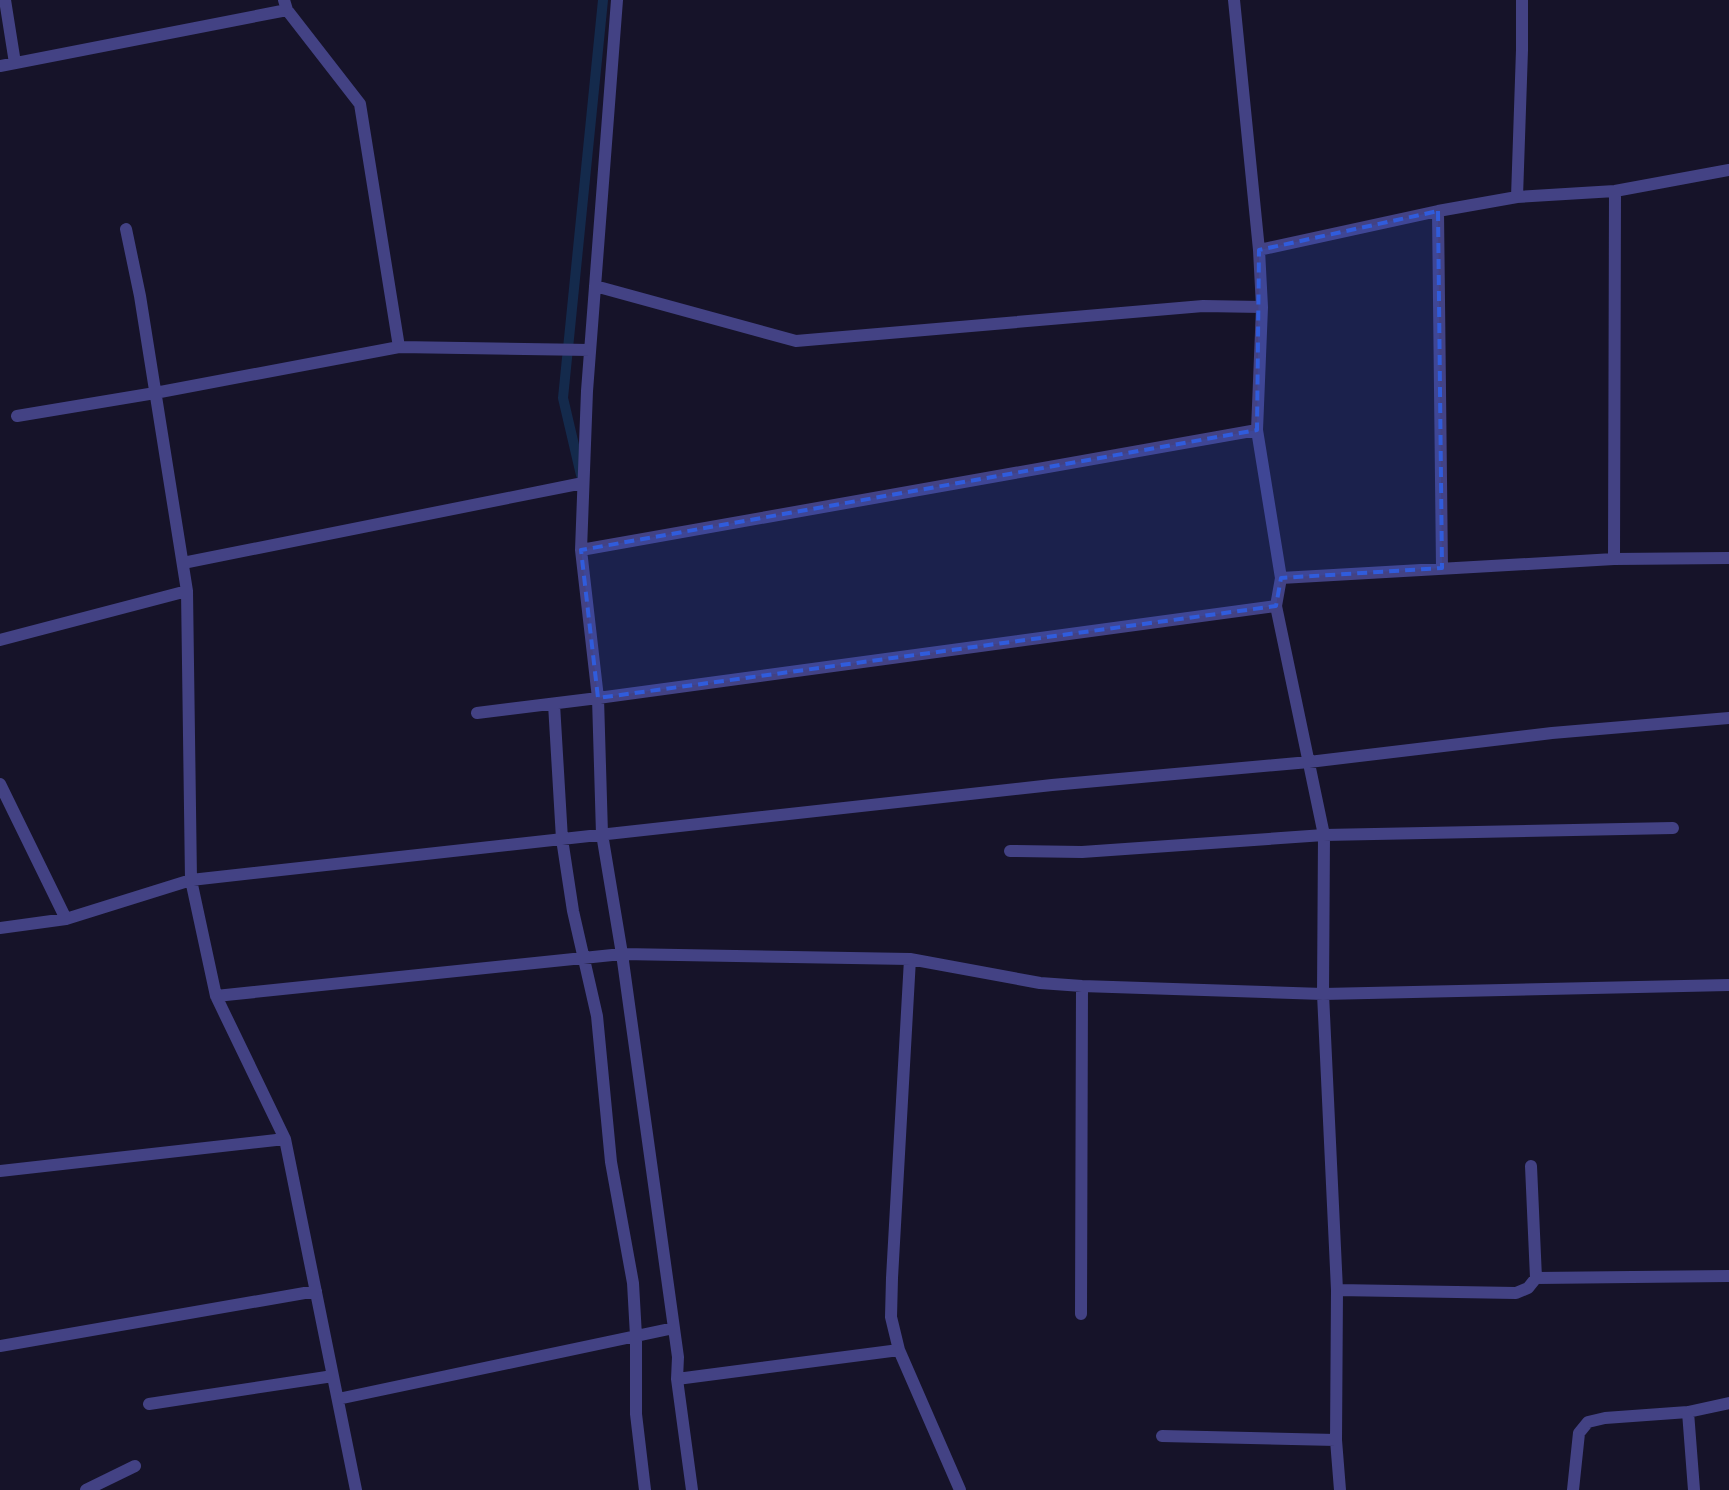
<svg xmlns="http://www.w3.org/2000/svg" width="1729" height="1490" viewBox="0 0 1729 1490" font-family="'Sofia Sans Condensed',sans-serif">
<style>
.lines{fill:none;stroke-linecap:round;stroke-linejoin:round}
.stream{stroke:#142a4c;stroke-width:10}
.minor{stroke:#434284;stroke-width:12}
.marked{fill:#305cdc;fill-opacity:0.2;stroke:#305cdc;stroke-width:4;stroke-dasharray:10 6;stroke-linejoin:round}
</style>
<rect width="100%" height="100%" fill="#161329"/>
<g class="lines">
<path class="stream" d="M581 475 563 398 603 0"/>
<path class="minor" d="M5 0 15 63
M617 0 587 391 581 550 598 698 602 834 622 954 678 1357 677 1379 692 1490
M1234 0 1259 250 1262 307 1257 430 1281 578 1276 606 1324 835 1323 994 1337 1290 1336 1440 1340 1490
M287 10 360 104 399 347
M0 66 287 10 284 0
M1517 197 1522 50V0
M1438 211 1442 568
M126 229 140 296 187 591 191 880 216 996 285 1139 356 1490
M1259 250 1438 211 1517 197 1615 191 1729 170
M595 286 796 341 1203 306 1262 307
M17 416 155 393 399 347 590 350
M581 550 1257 430
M1614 559 1615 191
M183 563 583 483
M1281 578 1614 559 1729 558
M0 640 187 591
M554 704 562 839 573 911 597 1016 611 1162 633 1283 636 1336V1414L645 1490
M477 713 598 698 1276 606
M0 784 66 919
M1010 851 1082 852 1324 835 1673 828
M0 928 66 919 191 880 1052 785 1309 762 1552 733 1729 718
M910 959 892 1278 891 1317 899 1350 960 1490
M216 996 622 954 910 959 1040 983 1082 986 1323 994 1729 985
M0 1171 285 1139
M1536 1278 1729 1276
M1337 1290 1516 1293 1528 1288 1536 1278 1531 1166
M1081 1314 1082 986
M0 1346 316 1291
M677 1379 899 1350
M338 1399 674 1328
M149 1404 333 1376
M1688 1412 1694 1490
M1162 1436 1336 1440
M86 1490 135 1466
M1573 1490 1579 1433 1588 1422 1605 1418 1688 1412 1729 1403"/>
</g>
<path class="marked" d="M1438 211 1442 568 1281 578 1276 606 598 698 581 550 1257 430 1259 250Z"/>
</svg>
